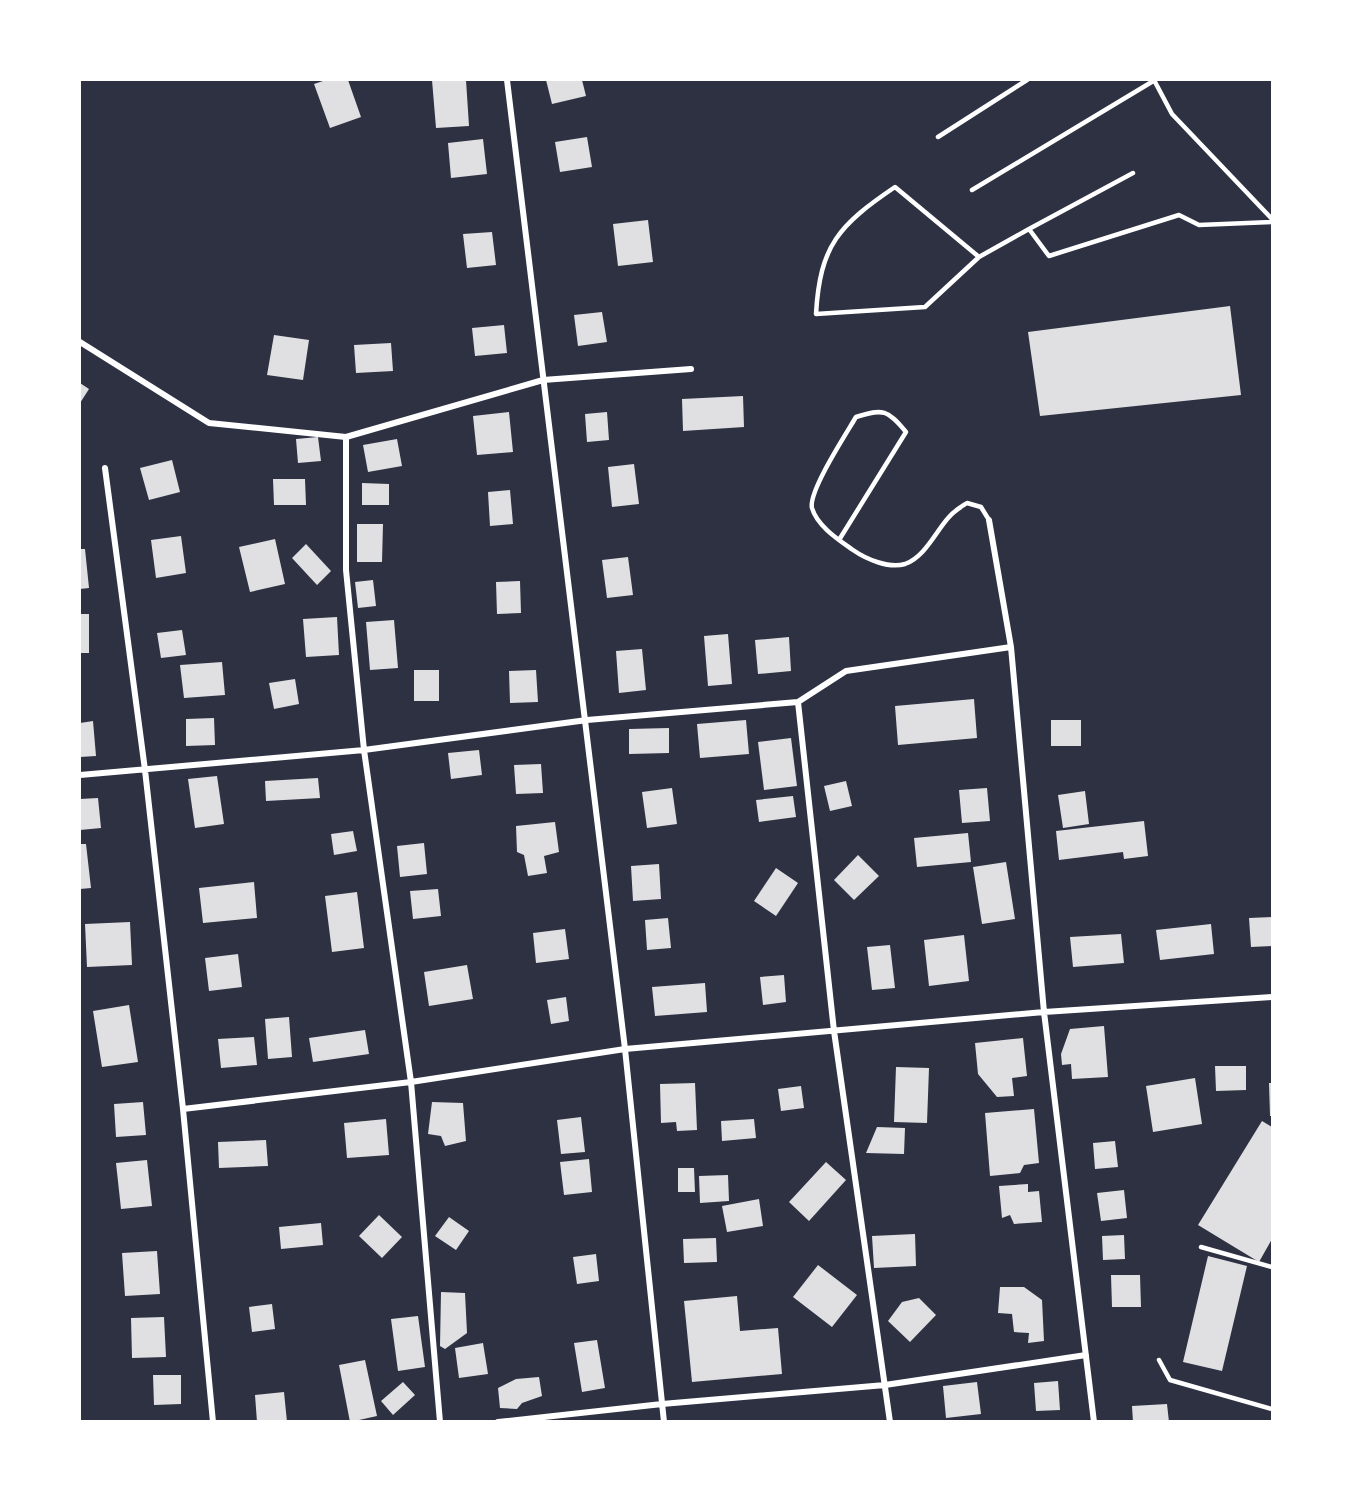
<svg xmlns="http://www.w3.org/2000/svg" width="1352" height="1501" viewBox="0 0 1352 1501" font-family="'Exo 2',sans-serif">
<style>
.building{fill:#e0e0e3}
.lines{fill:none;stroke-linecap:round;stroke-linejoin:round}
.service{stroke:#fff;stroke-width:4.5}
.minor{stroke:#fff;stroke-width:6}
</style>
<rect width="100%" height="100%" fill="#2d3142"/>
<path class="building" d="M326 80H348L361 117 330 128 314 84Z
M432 80H466L469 126 436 128Z
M546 80H582L586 96 552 104Z
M587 137 592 167 560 172 555 142Z
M483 139 487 174 451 178 448 143Z
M648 220 653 262 618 266 613 224Z
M492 232 496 265 467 268 463 234Z
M1230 306 1241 395 1040 416 1028 332Z
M602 312 607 342 578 346 574 315Z
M504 325 507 353 475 356 472 328Z
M274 335 309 340 303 380 267 375Z
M391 343 393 371 356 373 354 345Z
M80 383 89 389 80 403Z
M743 396 744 427 683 431 682 399Z
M509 412 513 452 477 455 473 416Z
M607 412 609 440 587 442 585 414Z
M318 437 321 461 298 463 296 439Z
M397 439 402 466 368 472 363 445Z
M172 460 180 492 149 500 140 468Z
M634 464 639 504 612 507 608 467Z
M273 479H305L306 505H274Z
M362 483 389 484V505H362Z
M510 490 513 524 490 526 488 492Z
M357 524H383L382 562H357Z
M181 536 186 573 156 578 151 540Z
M275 539 285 584 250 592 239 547Z
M306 544 331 571 317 585 292 558Z
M80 549H85L89 588 80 589Z
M628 557 633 595 607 598 602 560Z
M373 580 376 606 358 608 355 582Z
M520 581 521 613 497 614 496 582Z
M80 614H89V653H80Z
M337 617 339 655 306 657 303 619Z
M394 620 398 668 370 670 366 622Z
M182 630 186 655 161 658 157 633Z
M728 634 732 684 708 686 704 636Z
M789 637 791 671 758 674 755 640Z
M642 649 646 690 619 693 616 651Z
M222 662 225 695 184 698 180 665Z
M414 670H439V701H414Z
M536 670 538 702 510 703 509 671Z
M295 679 299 704 274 709 269 683Z
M974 699 977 738 898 745 895 706Z
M214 718 215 745 186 746V719Z
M746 720 749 754 700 758 697 724Z
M1051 720H1081V746H1051Z
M93 721 96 756 80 757V723Z
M669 728V753L629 754V729Z
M791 738 797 786 764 790 758 742Z
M479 750 482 775 451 779 448 753Z
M541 764 543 793 516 794 514 765Z
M217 776 224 824 195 828 188 779Z
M318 778 320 798 266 801 265 781Z
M846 781 852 806 830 811 824 786Z
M672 788 677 824 647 828 642 792Z
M987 788 990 821 962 823 959 790Z
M1085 791 1089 824 1063 828 1058 795Z
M793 796 796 817 759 822 756 800Z
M98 798 101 828 80 830V799Z
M1144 821 1148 856 1124 859 1123 852 1059 860 1056 831Z
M555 822 559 852 544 856 547 873 528 876 524 855 517 852 516 826Z
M353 831 357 851 334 855 331 834Z
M968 833 971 862 917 867 914 838Z
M424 843 427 874 400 877 397 846Z
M80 844H86L91 888 80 889Z
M858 855 879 876 854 900 834 880Z
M1006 862 1015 919 982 924 973 867Z
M659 864 661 899 633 901 631 866Z
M776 868 798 883 776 916 754 901Z
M254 882 257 918 203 923 199 888Z
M438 889 441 916 413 919 410 891Z
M357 892 364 948 332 952 325 896Z
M1272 917V946L1251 947 1249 918Z
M668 918 671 948 647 950 645 920Z
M130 922 132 965 87 967 85 924Z
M1211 924 1214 954 1160 960 1156 930Z
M565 929 569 959 536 963 533 933Z
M1121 934 1124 963 1073 967 1070 937Z
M964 935 969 981 929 986 924 940Z
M890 945 895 988 872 990 867 947Z
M238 954 242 987 209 991 205 958Z
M467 965 473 999 429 1006 424 972Z
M784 975 786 1002 763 1005 760 977Z
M705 983 707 1012 655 1016 652 987Z
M566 997 569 1021 551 1024 547 1000Z
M129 1005 138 1062 102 1067 93 1011Z
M289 1017 292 1057 268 1059 265 1019Z
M1104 1026 1108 1077 1072 1079 1071 1064 1062 1065 1061 1054 1070 1029Z
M365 1030 369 1054 313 1062 309 1038Z
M254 1037 257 1065 221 1068 218 1039Z
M1023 1038 1027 1076 1012 1078 1014 1096 997 1097 978 1074 975 1043Z
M1215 1066H1246V1090L1216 1091Z
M896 1067 929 1068 927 1123 894 1122Z
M1195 1078 1202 1124 1153 1132 1146 1086Z
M695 1083 697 1130 677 1131 676 1122 661 1123 660 1084Z
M1269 1083H1272V1116H1270Z
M801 1086 804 1108 781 1111 778 1089Z
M143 1102 146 1135 116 1137 114 1104Z
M432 1102 463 1103 466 1141 445 1146 441 1136 428 1134Z
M1034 1109 1039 1163 1024 1165 1020 1173 990 1176 985 1113Z
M581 1117 585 1152 561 1154 557 1120Z
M386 1119 389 1155 347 1158 344 1123Z
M754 1119 756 1138 722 1141 721 1121Z
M1262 1121 1272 1127V1239L1259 1262 1198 1225Z
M877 1127 905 1128 904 1154 866 1153Z
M266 1140 268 1166 219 1168 218 1142Z
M1115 1141 1118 1167 1095 1169 1093 1143Z
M589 1159 592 1192 564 1195 560 1162Z
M147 1160 152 1206 121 1209 116 1163Z
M826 1162 846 1180 809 1221 789 1202Z
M678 1168H694L695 1192H678Z
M728 1175 729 1201 700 1203 699 1176Z
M1028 1184V1192L1039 1191 1042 1222 1014 1224 1010 1215 1002 1218 999 1186Z
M1124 1190 1127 1218 1101 1221 1097 1193Z
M759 1199 763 1226 727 1232 722 1206Z
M379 1215 402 1237 382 1258 359 1236Z
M449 1217 469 1231 456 1250 435 1236Z
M321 1223 323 1245 281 1249 279 1227Z
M915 1234 916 1266 874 1268 872 1236Z
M1124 1235 1125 1259 1103 1260 1102 1236Z
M716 1238 717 1262 684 1263 683 1239Z
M157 1251 160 1294 125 1296 122 1253Z
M596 1254 599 1281 577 1284 573 1257Z
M1208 1256 1247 1266 1222 1371 1183 1362Z
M818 1265 857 1295 832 1327 793 1297Z
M1111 1275H1140L1141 1307H1112Z
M1000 1287H1024L1042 1300 1044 1341 1028 1343 1029 1333 1014 1332 1012 1314 998 1313Z
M441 1292 465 1293 467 1333 445 1349 440 1346Z
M737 1296 740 1331 778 1328 782 1374 692 1382 684 1301Z
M919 1298 936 1315 910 1342 888 1321 902 1302Z
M272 1304 275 1329 252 1332 249 1307Z
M418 1316 425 1367 398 1371 391 1319Z
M164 1317 166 1357 132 1358 131 1318Z
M597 1340 605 1388 582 1392 574 1343Z
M483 1343 488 1374 459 1378 455 1348Z
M365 1360 377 1416 350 1422 339 1365Z
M153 1375H181V1404L154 1405Z
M539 1377 542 1396 522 1403 517 1409 500 1408 498 1388 516 1379Z
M1058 1381 1060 1410 1036 1411 1034 1383Z
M403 1382 415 1395 393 1415 381 1401Z
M977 1382 981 1414 946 1418 943 1386Z
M284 1392 287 1422H257L255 1395Z
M1167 1404 1169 1422H1133L1132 1406Z"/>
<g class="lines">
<path class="service" d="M1154 80 1172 114 1272 219
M938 137 1027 80
M1133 173 1029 229 1049 256 1179 215 1199 225 1272 222
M972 190 1155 80
M979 257 895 187C839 225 820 245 816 314L925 307 979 257 1029 229
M839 540 906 432C888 410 883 408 856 417 846 434 808 492 812 508 817 526 839 540 853 550 866 559 889 569 905 564 925 557 936 531 949 517 954 511 961 507 967 503L981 507 989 520
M1201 1247 1272 1267
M1159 1360 1170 1380 1272 1409"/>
<path class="minor" d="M507 80 625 1049 664 1422
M80 342 209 423 346 437 543 380 691 369
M346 437V570L364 750 411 1082 440 1422
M105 468 145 770 183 1109 213 1422
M989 520 1011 647 1044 1012 1094 1422
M798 702 834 1031 890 1422
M80 775 364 750 587 720 798 702 846 671 1011 647
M183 1109 411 1082 625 1049 1044 1012 1272 997
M498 1422 662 1404 885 1385 1086 1355"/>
</g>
<rect width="1352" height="1501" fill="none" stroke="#ffffff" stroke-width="162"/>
</svg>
